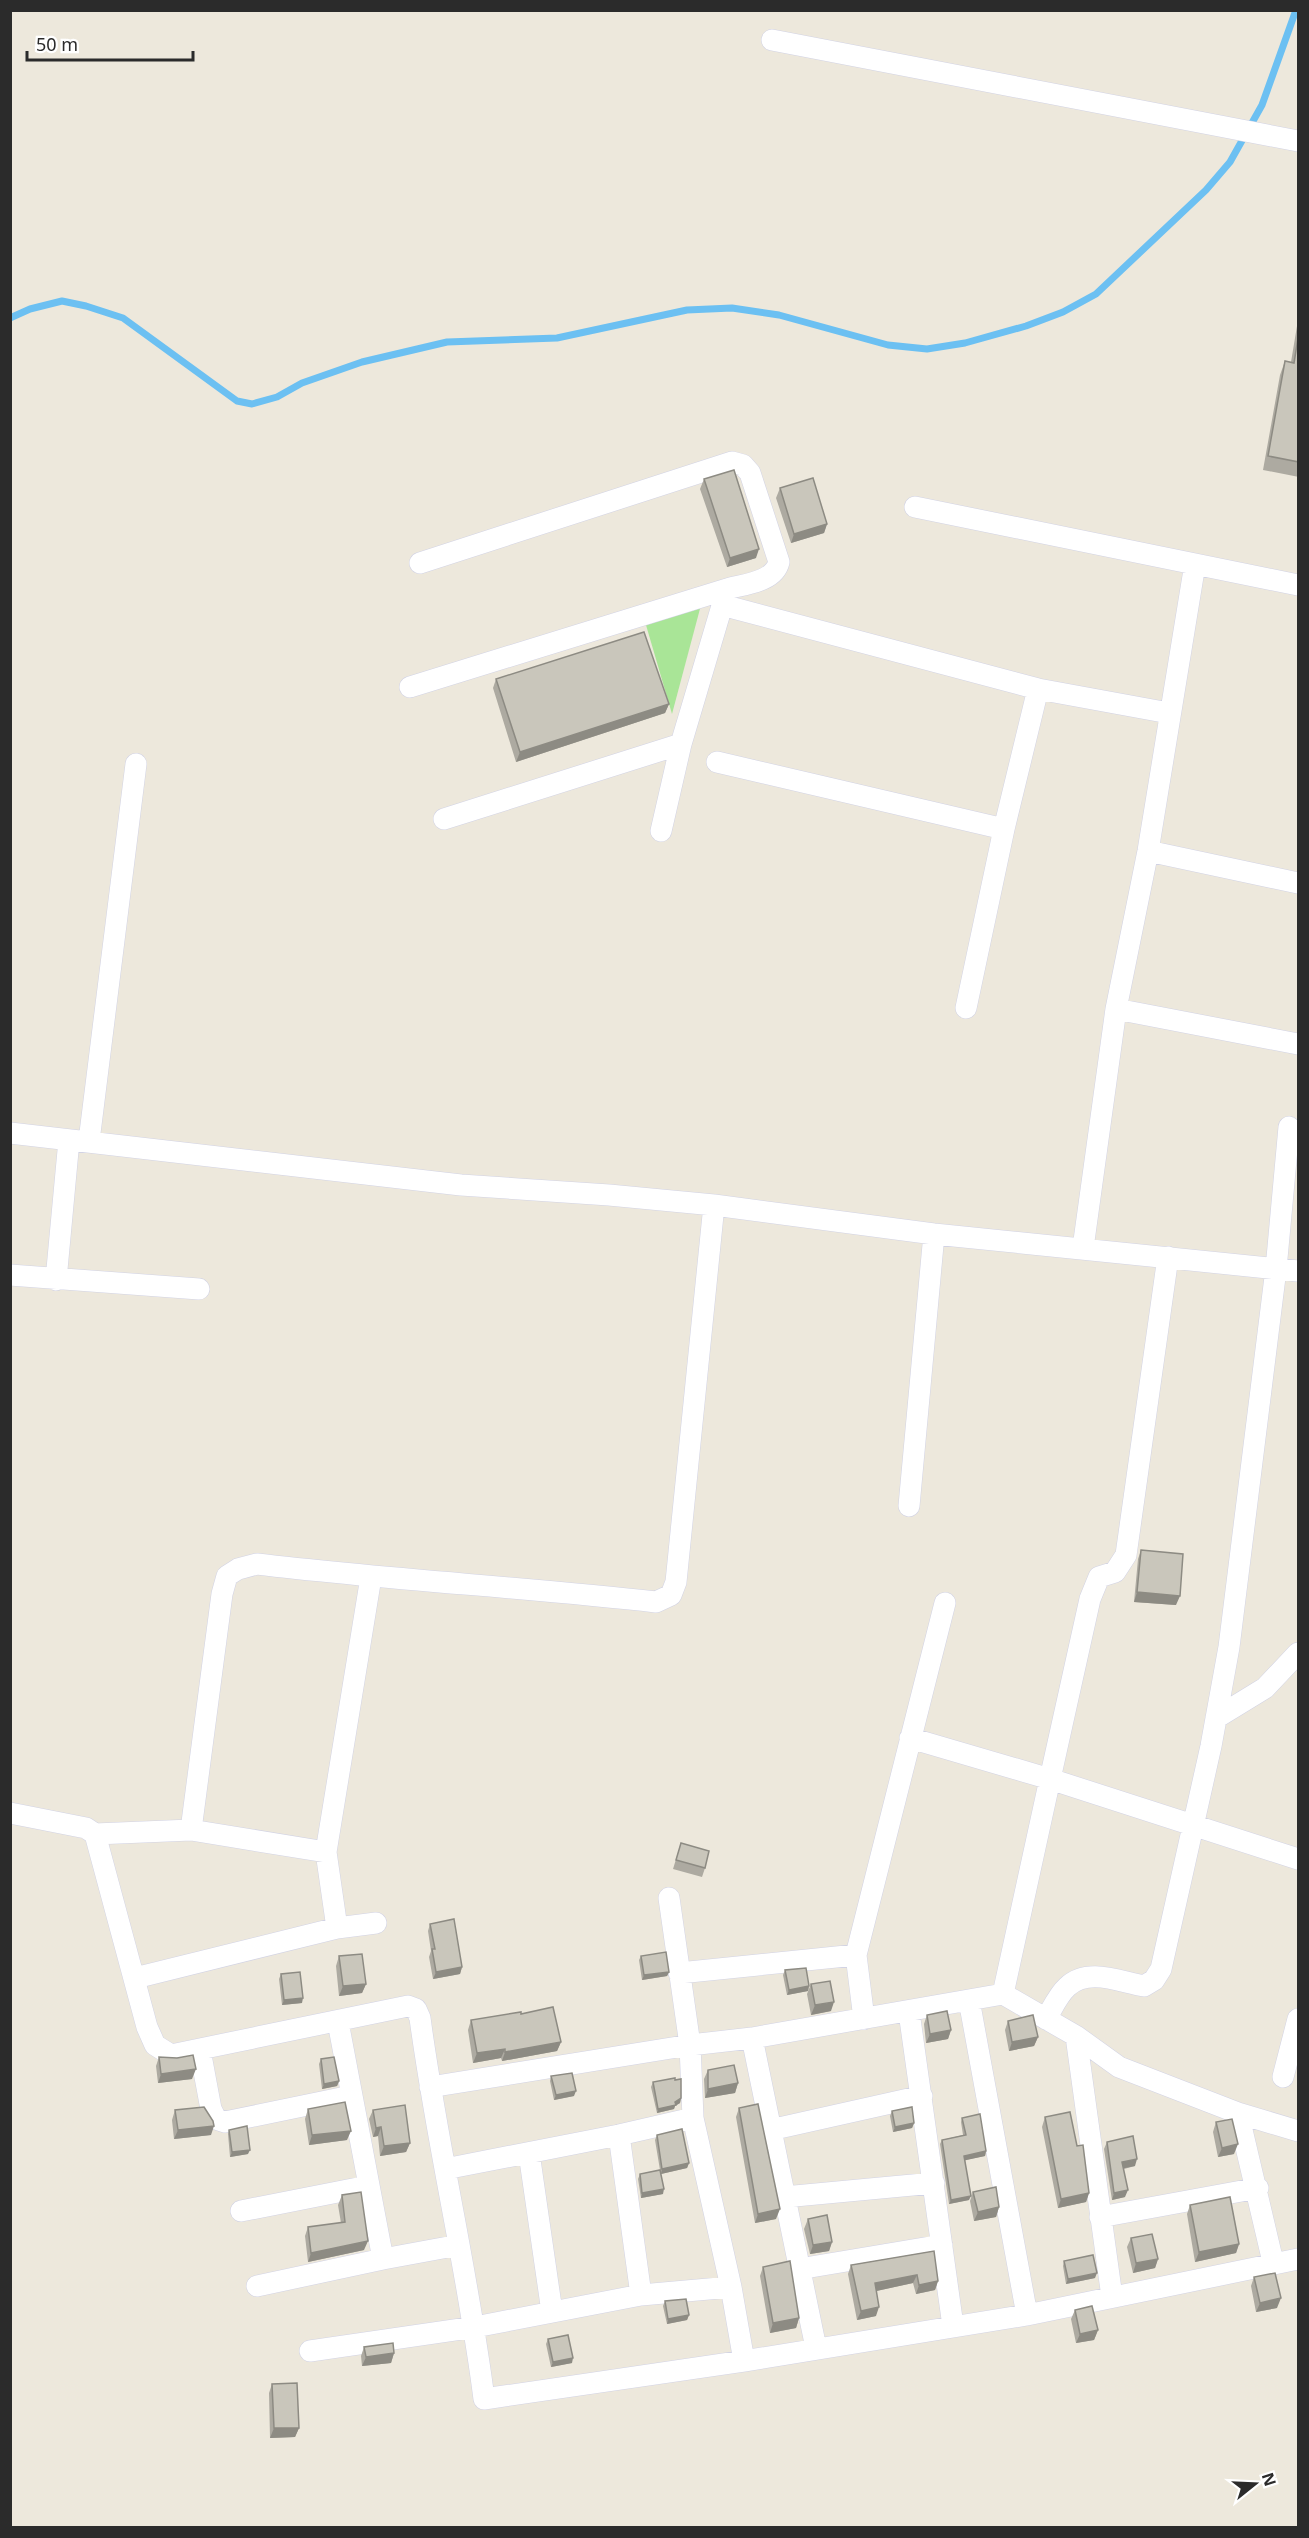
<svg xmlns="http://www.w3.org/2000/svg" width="1309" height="2538" viewBox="0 0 1309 2538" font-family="'Noto Sans',sans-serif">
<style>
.green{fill:#a9e597}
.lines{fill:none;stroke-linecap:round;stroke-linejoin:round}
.stream{stroke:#6cc0f2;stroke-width:7}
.minor-casing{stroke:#d2d3e4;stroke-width:22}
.minor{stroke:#fff;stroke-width:21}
.wall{fill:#adaaa1}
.shaded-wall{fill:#8d8b83}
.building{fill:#c9c6bb;stroke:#8d8b83;stroke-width:1.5}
</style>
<rect width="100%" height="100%" fill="#ede8dc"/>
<path class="green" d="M701 605 672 714 646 625Z"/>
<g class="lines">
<path class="stream" d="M10 318 30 309 62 301 86 306 123 318 237 401 252 404 277 397 302 383 362 362 447 342 557 338 687 310 732 308 779 315 888 345 927 349 965 343 1026 326 1063 312 1096 294 1206 190 1230 162 1262 105 1296 10"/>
<defs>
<path id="minor" d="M772 40 1298 141
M915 507 1298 585
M420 563 732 462 743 465 750 473 779 562C774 582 745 584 727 589L681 744 661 831
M722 605 1038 689 1169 713
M410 687 727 589
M717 762 1004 829
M444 819 681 744
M1148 851 1298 883
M966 1008 1004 829 1038 689
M1116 1009 1298 1044
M10 1133 461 1185 609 1195 714 1205 934 1234 1298 1271
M89 1141 136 764
M1083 1248 1116 1009 1148 851 1195 564
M10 1275 199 1289
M56 1280 69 1140
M909 1506 934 1234
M1216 1718 1265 1688 1298 1653
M910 1738 1050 1779 1090 1599 1099 1577 1115 1572 1126 1555 1168 1257
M10 1813 86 1828 95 1834 191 1830 222 1594 227 1576 238 1569 257 1564C390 1580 523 1587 656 1602L671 1595 676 1582 714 1205
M191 1830 326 1852
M95 1834 147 2027 155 2045 171 2055 408 2006 416 2009 420 2018C437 2146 468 2271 484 2399L744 2361 1027 2315 1298 2259
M669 1898 690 2045 693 2118 731 2287 744 2361
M337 1928 326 1852 371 1577
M679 1973 856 1955
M135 1978 337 1928 376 1923
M1003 1994 1050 1779 1298 1859
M969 2000 1027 2315
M909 2012 953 2326
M864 2019 856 1955 945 1603
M1046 2019C1052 2009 1058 1995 1067 1987 1088 1967 1120 1982 1144 1986L1154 1980 1161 1969 1211 1746 1229 1647 1276 1269 1289 1127
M338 2022 383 2259
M1076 2036 1112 2297
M752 2038 816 2348
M200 2050 211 2109 216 2119 225 2122 351 2096
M1283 2077 1298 2019
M430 2087 690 2045 752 2038 1003 1994 1076 2036 1119 2067 1238 2113 1298 2131
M1238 2113 1273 2262
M770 2130 922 2096
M619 2135 641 2295
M529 2153 552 2312
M445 2169 619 2135 693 2118
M784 2197 934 2183
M241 2211 368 2186
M1100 2217 1258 2188
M799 2269 942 2245
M257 2286 383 2259 459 2245
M310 2351 475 2327 641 2295 731 2287"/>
</defs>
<use href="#minor" class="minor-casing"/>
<use href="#minor" class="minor"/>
</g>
<path class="wall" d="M1299 314V477L1263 470 1280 375 1285 361 1291 362Z
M704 479 756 558 727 567 700 489Z
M780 488 827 524 824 533 791 543 776 498Z
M496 679 669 704 665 713 516 762 493 688Z
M1141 1550 1176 1605 1134 1602 1138 1559Z
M681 1843 705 1868 702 1877 673 1869Z
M430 1924 462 1967 460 1974 433 1979 429 1957 431 1951 428 1931Z
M339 1956 366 1984 362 1993 339 1996 336 1966Z
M641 1956 669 1972 667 1976 642 1980 639 1960Z
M785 1970 809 1986 808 1991 787 1995 783 1975Z
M281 1974 302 2003 282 2005 279 1979Z
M811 1984 831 2011 811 2015 807 1994Z
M521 2014 561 2042 557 2051 502 2061 501 2058 473 2063 468 2030 471 2020Z
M927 2015 951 2030 948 2039 926 2043 924 2024Z
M1008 2021 1038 2037 1034 2046 1009 2051 1005 2030Z
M159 2057 192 2079 158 2083 156 2066Z
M321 2059 339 2081 337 2086 322 2089 319 2064Z
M708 2070 738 2083 735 2093 705 2098 704 2079Z
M551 2076 574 2096 554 2100 550 2081Z
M653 2082 681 2098 680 2103 675 2106 674 2109 657 2113 651 2087Z
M739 2108 776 2219 755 2223 736 2117Z
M308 2109 347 2140 309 2145 305 2119Z
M175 2110 211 2135 174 2139 172 2120Z
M373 2110 410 2143 406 2152 380 2156 378 2136 373 2137 369 2119Z
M892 2111 914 2123 912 2128 893 2132 890 2116Z
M1045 2117 1077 2146 1089 2193 1086 2202 1058 2208 1042 2127Z
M962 2118 986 2151 985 2156 965 2160 969 2200 949 2204 940 2144 942 2140 963 2135 961 2122Z
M1216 2122 1234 2154 1218 2157 1213 2132Z
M229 2130 248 2154 230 2157 228 2134Z
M657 2135 689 2163 687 2168 661 2174 663 2194 641 2198 638 2179 640 2174 660 2170 655 2140Z
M1107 2142 1135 2166 1124 2169 1125 2197 1112 2200 1104 2149Z
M973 2192 999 2207 996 2217 974 2221 970 2201Z
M342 2195 364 2250 308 2262 305 2236 308 2227 341 2223 338 2205Z
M1190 2205 1239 2244 1236 2253 1195 2262 1187 2214Z
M808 2219 832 2242 829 2251 810 2254 804 2229Z
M1131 2238 1158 2259 1155 2268 1133 2273 1127 2247Z
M934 2251 938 2281 935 2290 916 2294 913 2283 876 2291V2316L857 2320 848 2274 851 2265Z
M1064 2261 1095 2278 1066 2284 1063 2266Z
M763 2267 799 2318 796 2328 770 2333 760 2276Z
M1254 2277 1277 2308 1256 2312 1251 2286Z
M665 2301 689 2315 687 2320 667 2324 663 2306Z
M1075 2310 1098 2330 1094 2340 1076 2343 1071 2319Z
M548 2339 572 2363 551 2367 546 2344Z
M364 2347 394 2353 391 2363 362 2366 361 2356Z
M272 2384 299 2428 295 2437 270 2438 269 2393Z"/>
<path class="shaded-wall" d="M827 524 824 533 791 543 794 534Z
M759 549 756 558 727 567 730 558Z
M669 704 665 713 516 762 520 752Z
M1137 1592 1180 1596 1176 1605 1134 1602Z
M462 1967 460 1974 433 1979 436 1972Z
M669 1972 667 1976 642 1980 644 1975Z
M366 1984 362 1993 339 1996 343 1986Z
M809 1986 808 1991 787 1995 789 1990Z
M303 1998 302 2003 282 2005 284 2000Z
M834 2002 831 2011 811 2015 815 2005Z
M951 2030 948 2039 926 2043 930 2034Z
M1038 2037 1034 2046 1009 2051 1012 2042Z
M561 2042 557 2051 502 2061 505 2052Z
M505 2049 501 2058 473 2063 477 2053Z
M196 2069 192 2079 158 2083 161 2074Z
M339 2081 337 2086 322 2089 324 2084Z
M738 2083 735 2093 705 2098 708 2089Z
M576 2091 574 2096 554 2100 556 2095Z
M681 2098 680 2103 675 2106 674 2109 657 2113 658 2109 675 2102Z
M914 2123 912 2128 893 2132 895 2127Z
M214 2126 211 2135 174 2139 178 2130Z
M381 2127 378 2136 373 2137 376 2128Z
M351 2131 347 2140 309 2145 312 2135Z
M410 2143 406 2152 380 2156 384 2146Z
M1238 2144 1234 2154 1218 2157 1222 2148Z
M250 2150 248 2154 230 2157 232 2152Z
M986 2151 985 2156 962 2161 964 2156Z
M1137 2159 1135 2166 1120 2169 1122 2162Z
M689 2163 687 2168 661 2174 662 2169Z
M664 2189 663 2194 641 2198 642 2193Z
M1128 2190 1125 2197 1112 2200 1114 2193Z
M1089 2193 1086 2202 1058 2208 1061 2199Z
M971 2196 969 2200 949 2204 951 2200Z
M999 2207 996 2217 974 2221 978 2212Z
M780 2209 776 2219 755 2223 758 2214Z
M368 2241 364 2250 308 2262 311 2253Z
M832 2242 829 2251 810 2254 813 2245Z
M1239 2244 1236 2253 1195 2262 1199 2252Z
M1158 2259 1155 2268 1133 2273 1136 2263Z
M1097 2273 1095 2278 1066 2284 1068 2279Z
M917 2275 913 2283 872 2292 875 2283Z
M938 2281 935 2290 916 2294 919 2285Z
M1281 2298 1277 2308 1256 2312 1260 2303Z
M879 2307 876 2316 857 2320 861 2311Z
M689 2315 687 2320 667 2324 668 2319Z
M799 2318 796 2328 770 2333 773 2323Z
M1098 2330 1094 2340 1076 2343 1080 2334Z
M394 2353 391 2363 362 2366 366 2357Z
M573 2358 572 2363 551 2367 553 2362Z
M274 2428H299L295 2437 270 2438Z"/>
<path class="building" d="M1299 332V462L1268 456 1285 361 1294 363Z
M734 470 759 549 730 558 704 479Z
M813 478 827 524 794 534 780 488Z
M644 632 669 704 520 752 496 679Z
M1141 1550 1183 1554 1180 1596 1137 1592Z
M681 1843 709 1851 705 1868 676 1860Z
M454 1919 462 1967 436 1972 432 1949H435L430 1924Z
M666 1952 669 1972 644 1975 641 1956Z
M362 1954 366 1984 343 1986 339 1956Z
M806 1968 809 1986 789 1990 785 1970Z
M300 1972 303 1998 284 2000 281 1974Z
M830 1981 834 2002 815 2005 811 1984Z
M553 2007 561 2042 505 2052V2049L477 2053 471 2020 521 2012V2014Z
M947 2011 951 2030 930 2034 927 2015Z
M1033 2015 1038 2037 1012 2042 1008 2021Z
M193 2055 196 2069 161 2074 159 2057 177 2058Z
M334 2057 339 2081 324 2084 321 2059Z
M734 2065 738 2083 708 2089V2070Z
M572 2073 576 2091 556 2095 551 2076Z
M675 2078V2080L681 2079V2098L675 2102 676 2105 658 2109 653 2082Z
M345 2102 351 2131 312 2135 308 2109Z
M758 2104 780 2209 758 2214 739 2108Z
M405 2105 410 2143 384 2146 381 2127 376 2128 373 2110Z
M204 2107 213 2121 214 2126 178 2130 175 2110Z
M912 2107 914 2123 895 2127 892 2111Z
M1070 2112 1077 2146 1083 2145 1089 2193 1061 2199 1045 2117Z
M980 2114 986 2151 964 2156 971 2196 951 2200 942 2140 966 2135 962 2118Z
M1232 2119 1238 2144 1222 2148 1216 2122Z
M247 2126 250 2150 232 2152 229 2130Z
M682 2129 689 2163 662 2169 657 2135Z
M1133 2136 1137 2159 1122 2162 1128 2190 1114 2193 1107 2142Z
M660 2170 664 2189 642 2193 640 2174Z
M996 2187 999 2207 978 2212 973 2192Z
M361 2192 368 2241 311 2253 308 2227 345 2222 342 2195Z
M1230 2197 1239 2244 1199 2252 1190 2205Z
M827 2215 832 2242 813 2245 808 2219Z
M1152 2234 1158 2259 1136 2263 1131 2238Z
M934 2251 938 2281 919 2285 917 2275 875 2283 879 2307 861 2311 851 2265Z
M1093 2255 1097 2273 1068 2279 1064 2261Z
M790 2261 799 2318 773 2323 763 2267Z
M1275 2273 1281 2298 1260 2303 1254 2277Z
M686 2299 689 2315 668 2319 665 2301Z
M1092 2306 1098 2330 1080 2334 1075 2310Z
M568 2335 573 2358 553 2362 548 2339Z
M393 2343 394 2353 366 2357 364 2347Z
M297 2383 299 2428H274L272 2384Z"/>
<rect width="1309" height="2538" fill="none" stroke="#2b2b2b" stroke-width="24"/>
<g transform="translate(1255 2484) rotate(72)" stroke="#ffffff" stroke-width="4.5" paint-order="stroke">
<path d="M0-4.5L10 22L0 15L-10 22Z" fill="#2b2b2b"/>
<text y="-9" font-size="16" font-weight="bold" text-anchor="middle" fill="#2b2b2b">N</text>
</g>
<path d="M27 51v9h166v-9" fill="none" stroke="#2b2b2b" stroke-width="3"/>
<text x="36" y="51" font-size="18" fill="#2b2b2b" stroke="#ffffff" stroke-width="4.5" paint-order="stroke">50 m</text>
</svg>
